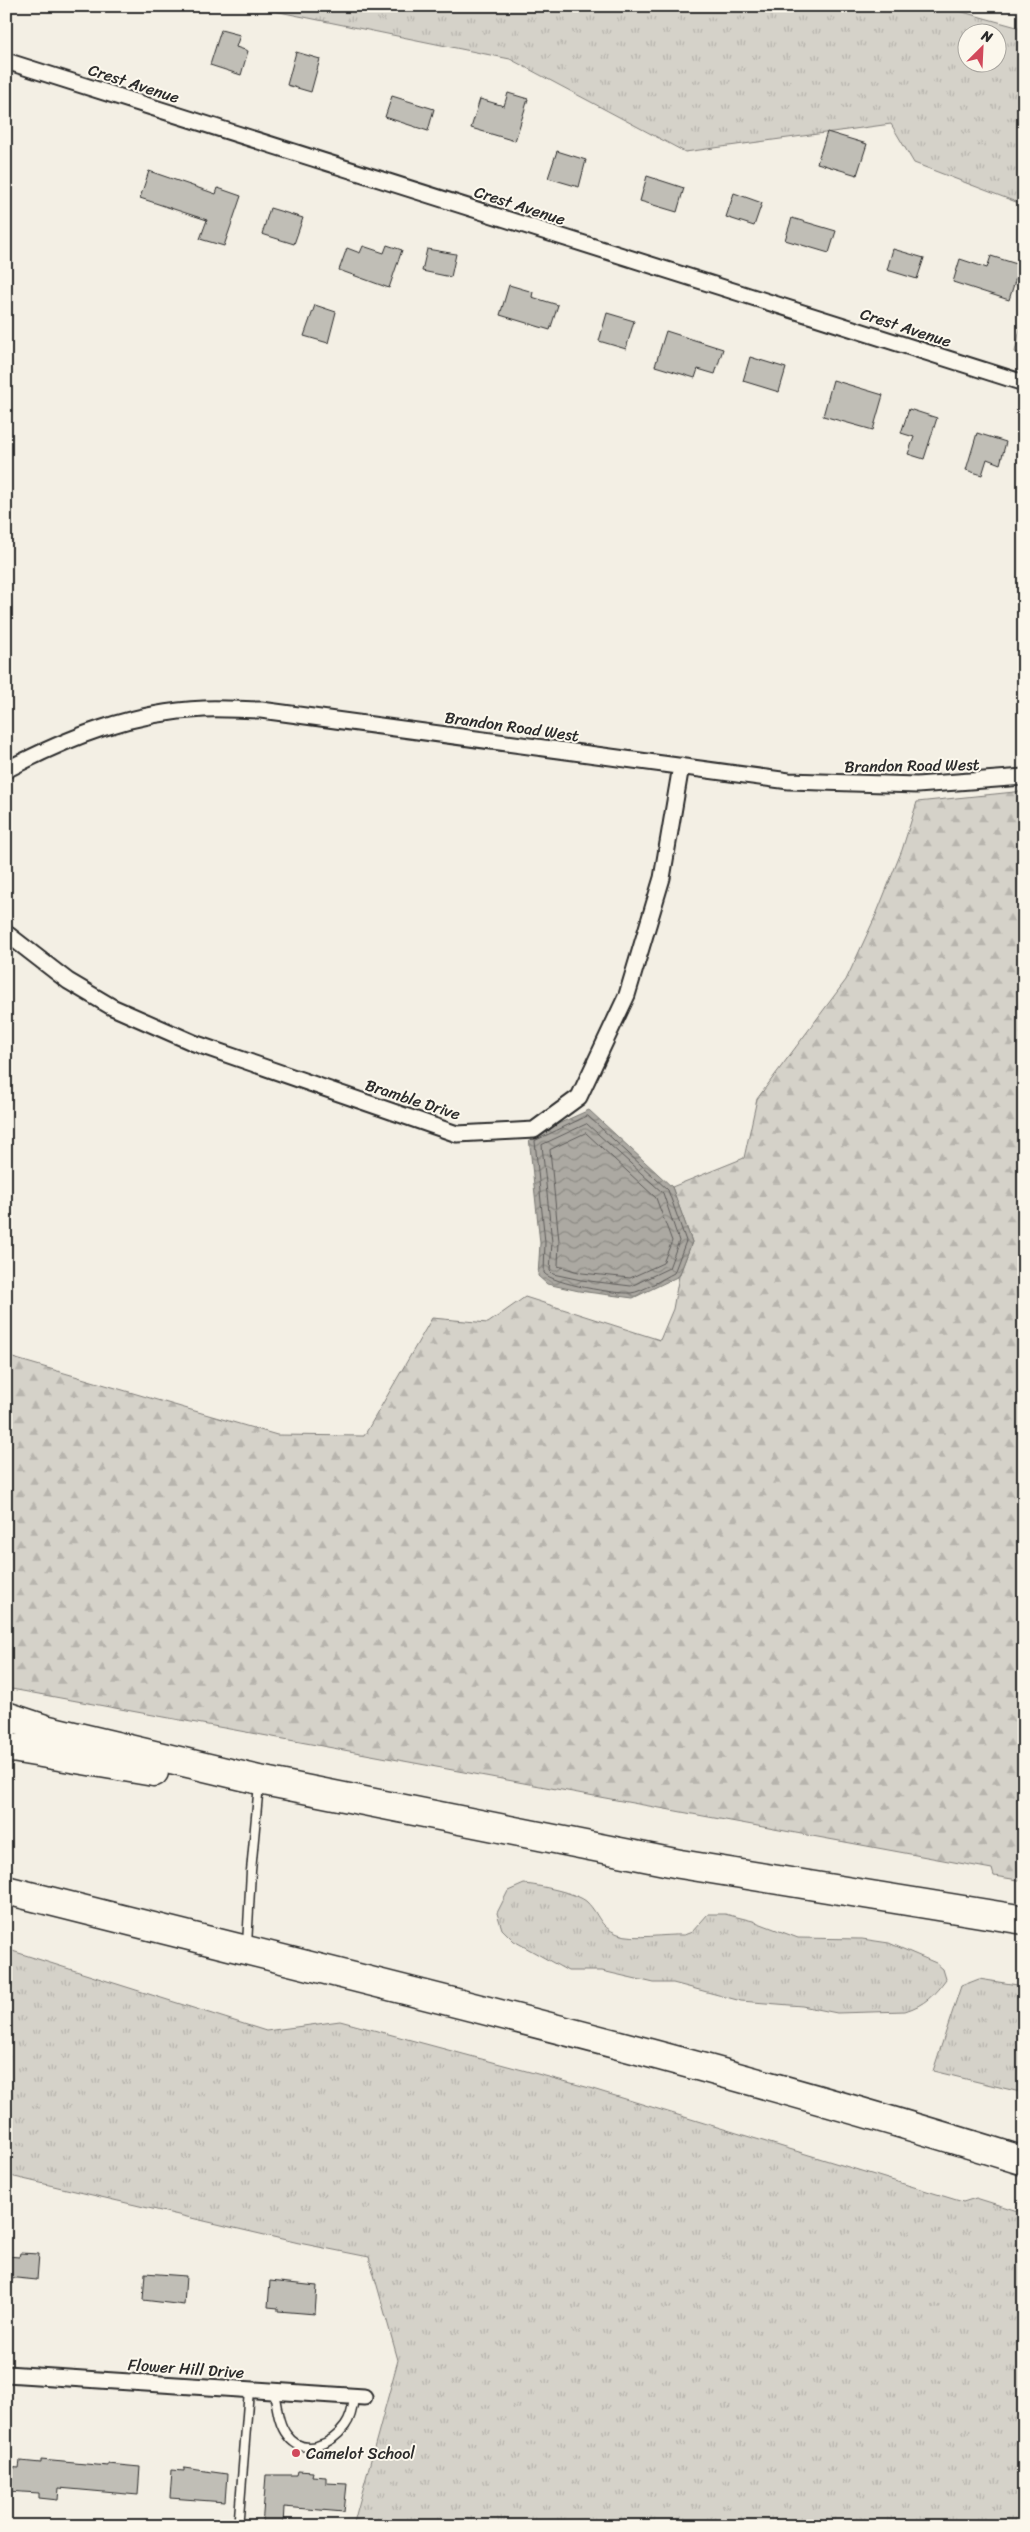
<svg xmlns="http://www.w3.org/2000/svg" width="1030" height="2532" viewBox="0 0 1030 2532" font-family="Sriracha,sans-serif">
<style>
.grass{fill:url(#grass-tufts);stroke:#807e7a;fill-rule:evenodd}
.forest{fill:url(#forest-firs);stroke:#807e7a}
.water{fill:url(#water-waves);stroke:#787772}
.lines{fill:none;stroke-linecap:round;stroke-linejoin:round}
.shore{stroke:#5f5d5b;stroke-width:1}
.building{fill:#c0beb6;stroke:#2b2b2b}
.service-casing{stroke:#2b2b2b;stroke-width:11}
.minor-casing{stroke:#2b2b2b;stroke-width:19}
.motorway-casing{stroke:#2b2b2b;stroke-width:31}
.service{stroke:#fbf7ec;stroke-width:8}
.minor{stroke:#fbf7ec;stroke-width:15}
.motorway{stroke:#fbf7ec;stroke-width:28}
.poi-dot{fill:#d1495b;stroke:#fbf7ec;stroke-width:2}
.labels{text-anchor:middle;stroke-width:4;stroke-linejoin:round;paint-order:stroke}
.street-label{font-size:16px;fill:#2b2b2b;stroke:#fbf7ec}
.poi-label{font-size:16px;fill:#2b2b2b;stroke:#fbf7ec;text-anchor:start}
</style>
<defs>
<pattern id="grass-tufts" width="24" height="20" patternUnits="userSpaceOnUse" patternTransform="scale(1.25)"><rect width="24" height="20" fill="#d5d2c9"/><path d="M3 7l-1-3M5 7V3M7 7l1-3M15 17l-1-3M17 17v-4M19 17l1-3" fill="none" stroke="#b7b4ad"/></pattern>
<pattern id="forest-firs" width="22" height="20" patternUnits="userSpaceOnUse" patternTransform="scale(1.25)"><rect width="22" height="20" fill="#d5d2c9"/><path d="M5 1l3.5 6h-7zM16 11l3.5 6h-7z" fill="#b7b4ad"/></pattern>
<pattern id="water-waves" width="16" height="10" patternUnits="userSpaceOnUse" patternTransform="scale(1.25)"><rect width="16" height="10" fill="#aca9a2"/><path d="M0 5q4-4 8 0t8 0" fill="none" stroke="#8c8a84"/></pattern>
</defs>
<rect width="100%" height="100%" fill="#f3efe4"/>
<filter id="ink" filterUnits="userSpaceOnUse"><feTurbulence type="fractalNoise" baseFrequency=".02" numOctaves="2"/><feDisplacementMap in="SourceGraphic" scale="10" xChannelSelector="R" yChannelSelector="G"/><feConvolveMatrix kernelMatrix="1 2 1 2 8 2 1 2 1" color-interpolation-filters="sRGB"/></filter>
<g filter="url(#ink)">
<path class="grass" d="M250 6H941L1024 29V205L914 163 891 124 685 152 510 59ZM968 32H998V62H968Z
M1024 310V355L1015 352Z
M524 1884C537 1885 578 1893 587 1902 600 1915 598 1926 618 1934 635 1940 665 1934 684 1935L692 1932 708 1914H725L753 1921 798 1938 862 1939 889 1943 936 1963 943 1969 946 1979C934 1995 925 2005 905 2011L837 2013 802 2006 741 2001 673 1983H654L602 1971H568L514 1941 502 1929 497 1913 508 1891Z
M6 1949 266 2031 340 2021 586 2087 963 2202 976 2198 1024 2213V2526H353L398 2360 369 2257 299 2243 6 2175Z
M979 1979 1024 1986V2093L933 2071 961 1986Z"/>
<path class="forest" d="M1024 791V1881L994 1876 992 1869 6 1688V1356L277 1435 364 1436 432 1318 488 1323 525 1297 660 1340 673 1309 679 1276 692 1242 672 1187 744 1158 757 1099 846 980 876 915 902 850 917 802Z"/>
<path class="water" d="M589 1110 672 1187 692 1242 679 1276 633 1298 579 1291 547 1284 538 1276 540 1243 529 1137Z"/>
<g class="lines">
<path class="shore" d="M588 1116 668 1190 686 1241 674 1273C664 1278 642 1292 631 1293 616 1294 553 1284 544 1273L545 1242 535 1141Z
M587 1124 663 1193 679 1241 669 1268 631 1286 581 1280 553 1274 550 1271 552 1242 542 1145Z
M586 1133 656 1198 672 1241 663 1263 630 1278 582 1273 558 1266 559 1241 550 1150Z"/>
</g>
<path class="building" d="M221 30 240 35 236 47 248 51 241 75 210 65Z
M296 52 320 59 311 92 287 85Z
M508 93 528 99 515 141 471 128 480 99 504 106Z
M392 96 434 109 428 131 385 117Z
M827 132 867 144 857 175 817 163Z
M557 151 586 160 579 187 548 178Z
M149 171 216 194 218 188 241 196 224 246 200 239 207 220 140 198Z
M647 176 684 188 677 212 640 201Z
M734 193 762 203 754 226 726 217Z
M270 208 303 218 294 244 262 234Z
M792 218 836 231 829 253 785 240Z
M387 245 402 250 389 288 339 270 347 248 360 253 363 246 384 253Z
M427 249 456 254 451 277 422 271Z
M893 249 924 258 917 279 887 270Z
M991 256 1020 265 1009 300 953 282 960 259 987 268Z
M509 285 533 292 532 297 558 305 550 330 500 315Z
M315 305 336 312 328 343 304 336Z
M607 313 634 321 626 349 599 341Z
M666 331 723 349 715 374 698 369 695 378 655 366Z
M750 357 786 368 779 392 743 381Z
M833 380 883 395 873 430 823 416Z
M909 409 937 418 924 459 908 454 914 437 901 433Z
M977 433 1006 442 1000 464 987 459 982 475 966 470Z
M20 2253 39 2254 37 2280 6 2277V2256L19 2257Z
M145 2273 186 2276 184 2305 143 2300Z
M270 2281 317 2286 315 2314 278 2311V2308L268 2307Z
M41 2460 108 2466V2464L140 2467 138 2495 59 2488 58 2500 39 2498V2493L6 2491V2467L19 2468 20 2461 41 2463Z
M184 2468 227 2474 225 2502 170 2498 172 2470 184 2471Z
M298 2471 313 2472 312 2476 326 2477V2483L347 2484 344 2512 284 2507 283 2526H262L266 2475H297Z"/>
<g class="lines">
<defs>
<path id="service" d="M247 1945 251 1871 259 1784
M274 2392C277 2406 278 2424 287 2435 303 2458 332 2444 345 2426 351 2418 353 2407 354 2397
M239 2517 249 2390"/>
<path id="minor" d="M6 61 1024 383
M6 770C69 737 132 712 204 709 223 708 242 710 261 710L789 781 917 785 1024 777
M6 933 68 981 112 1007 194 1043 457 1134 534 1130 579 1097 627 995 662 878 681 766
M6 2374 364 2397"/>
<path id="motorway" d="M6 1716 45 1729 259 1780 680 1864 1024 1920
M6 1747 154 1772
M6 1890C346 1976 689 2056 1024 2161"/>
</defs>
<use href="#service" class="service-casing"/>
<use href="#minor" class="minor-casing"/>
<use href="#motorway" class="motorway-casing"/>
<use href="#service" class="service"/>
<use href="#minor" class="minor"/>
<use href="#motorway" class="motorway"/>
</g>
</g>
<circle class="poi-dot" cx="296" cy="2453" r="5"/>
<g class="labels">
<g class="street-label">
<text transform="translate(134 83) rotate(18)" y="6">Crest Avenue</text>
<text transform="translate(520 205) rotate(18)" y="6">Crest Avenue</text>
<text transform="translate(906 327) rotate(18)" y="6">Crest Avenue</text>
<text transform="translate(512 726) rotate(8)" y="6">Brandon Road West</text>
<text transform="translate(912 765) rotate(-1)" y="6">Brandon Road West</text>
<text transform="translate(413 1099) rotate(18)" y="6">Bramble Drive</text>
<text transform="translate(186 2368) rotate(4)" y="6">Flower Hill Drive</text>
</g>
<g class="poi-label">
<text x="306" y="2459">Camelot School</text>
</g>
</g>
<rect width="1030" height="2532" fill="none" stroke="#fbf7ec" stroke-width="25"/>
<rect x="12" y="12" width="1005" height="2507" fill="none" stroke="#2b2b2b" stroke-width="2" filter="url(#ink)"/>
<g transform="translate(982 48) rotate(24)"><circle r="24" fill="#fbf7ec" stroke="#a8a59f"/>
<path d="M0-4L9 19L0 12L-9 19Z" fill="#d1495b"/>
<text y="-8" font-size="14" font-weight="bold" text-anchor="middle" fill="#2b2b2b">N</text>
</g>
</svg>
